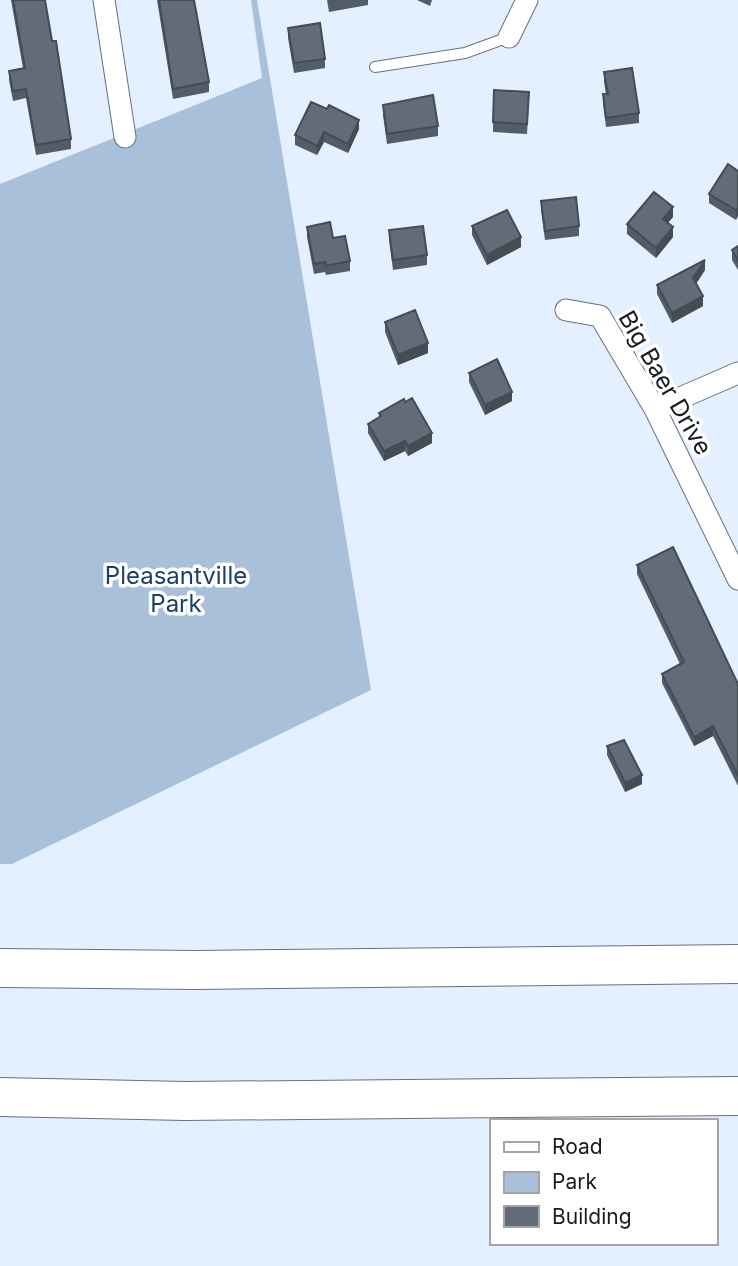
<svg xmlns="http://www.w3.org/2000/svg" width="738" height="1266" viewBox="0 0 738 1266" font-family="Inter,sans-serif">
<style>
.green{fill:#a8c0da}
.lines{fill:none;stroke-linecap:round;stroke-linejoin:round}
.lane-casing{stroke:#66717e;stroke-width:12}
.street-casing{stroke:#66717e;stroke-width:23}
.highway-casing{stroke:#66717e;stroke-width:40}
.lane{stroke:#fff;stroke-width:10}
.street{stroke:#fff;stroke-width:21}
.highway{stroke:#fff;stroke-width:38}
.wall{fill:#535d67}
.shaded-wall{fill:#444c54}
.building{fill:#616c78;stroke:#444c54;stroke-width:2}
.labels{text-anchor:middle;stroke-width:7;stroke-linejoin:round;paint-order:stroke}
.street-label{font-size:24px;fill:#181c21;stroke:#fff}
.park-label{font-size:24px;fill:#194068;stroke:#fff}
</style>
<rect width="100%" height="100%" fill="#e4f0ff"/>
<path class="green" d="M251 0H257L371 690 12 864H0V184L262 78Z"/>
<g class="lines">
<defs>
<path id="lane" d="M375 67 465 53 509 37"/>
<path id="street" d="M104 0 125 137
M509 37 527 0
M566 310 600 316 655 409 738 579
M655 409 738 373"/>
<path id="highway" d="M0 968 196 970 738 964
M0 1097 185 1101 738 1096"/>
</defs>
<use href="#lane" class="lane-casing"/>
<use href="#street" class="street-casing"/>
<use href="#highway" class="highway-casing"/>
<use href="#lane" class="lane"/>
<use href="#street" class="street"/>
<use href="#highway" class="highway"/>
</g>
<path class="wall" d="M11 0H45L48 21 71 139V149L36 155 26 98 13 101 9 80V71L23 68Z
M157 0H194L209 82V92L173 99Z
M327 0H368V5L329 12Z
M417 0H432L430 6Z
M288 28 325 59V68L294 73 288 38Z
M604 72 639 113V123L606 127 603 104V94H606L604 82Z
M529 102 527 134 493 132V122Z
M383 105 438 126V136L387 144 383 115Z
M359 129 348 153 324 142 317 155 295 145V135Z
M738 171 736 220 709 203V194Z
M541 201 579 226V236L545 240 541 210Z
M673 217 668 223 673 237 656 258 627 234V224Z
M472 226 521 247 487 265 472 235Z
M307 227 333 238 350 261V271L326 275 325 272 314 274 307 237Z
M389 230 427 255V265L393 270 389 240Z
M738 246V270L732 260V250Z
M705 270 696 284 703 306 672 323 657 294V285Z
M385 322 428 353 398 365 385 332Z
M469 373 512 401 485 415 469 382Z
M405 402 432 443 408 456 405 451 384 461 368 433V424L379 418V413Z
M637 565 738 684V786L713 736 694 746 662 683V674L680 664 637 574Z
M607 746 642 784 625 792 607 755Z"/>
<path class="shaded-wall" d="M359 120V129L348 153V144Z
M324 132V142L317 155V146Z
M673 207V217L663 228V219Z
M738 207V216L736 220V210Z
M673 227V237L656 258V248Z
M521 237V247L487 265V255Z
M705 260V270L693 288V278Z
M703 296V306L672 323V313Z
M428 343V353L398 365V355Z
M512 392V401L485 415V405Z
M432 433V443L408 456V446Z
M405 441V451L384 461V451Z
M713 726V736L694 746V737Z
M642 775V784L625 792V783Z"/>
<path class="building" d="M13 0H45L52 41H56L71 139 36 145 26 89 13 91 9 71 25 68Z
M159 0H194L209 82 173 89Z
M320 23 325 59 294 63 288 28Z
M632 68 639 113 606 118 603 94H608L604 72Z
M494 90 529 92 527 124 493 122Z
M433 95 438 126 387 134 383 105Z
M311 102 327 109 329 105 359 120 348 144 324 132 317 146 295 135Z
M728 164 738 171V207L736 210 709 194Z
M654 192 673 207 663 219 673 227 656 248 627 224Z
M576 197 579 226 545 231 541 201Z
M507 210 521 237 487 255 472 226Z
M330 222 333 238 345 236 350 261 326 266 325 262 314 264 307 227Z
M423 226 427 255 393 260 389 230Z
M738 246V260L732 250Z
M705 260 693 278 703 296 672 313 657 285Z
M415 310 428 343 398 355 385 322Z
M497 359 512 392 485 405 469 373Z
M412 398 432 433 408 446 405 441 384 451 368 424 381 416 379 413 404 399 405 402Z
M673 547 738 684V776L713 726 694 737 662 674 684 662 637 565Z
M624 740 642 775 625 783 607 746Z"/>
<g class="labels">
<g class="street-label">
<text transform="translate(665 383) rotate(60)" y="8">Big Baer Drive</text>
</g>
<g class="park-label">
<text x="176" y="584">Pleasantville<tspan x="176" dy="28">Park</tspan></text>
</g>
</g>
<rect x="490" y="1119" width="228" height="126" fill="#ffffff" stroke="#a3a4a6" stroke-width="2"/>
<rect x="504" y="1142" width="35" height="10" fill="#ffffff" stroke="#a3a4a6" stroke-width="2"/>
<text x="552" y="1154" font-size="21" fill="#181c21">Road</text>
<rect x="504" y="1172" width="35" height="21" fill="#a8c0da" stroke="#a3a4a6" stroke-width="2"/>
<text x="552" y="1189" font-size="21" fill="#181c21">Park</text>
<rect x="504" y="1206" width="35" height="21" fill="#616c78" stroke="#a3a4a6" stroke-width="2"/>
<text x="552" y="1224" font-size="21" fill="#181c21">Building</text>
</svg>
